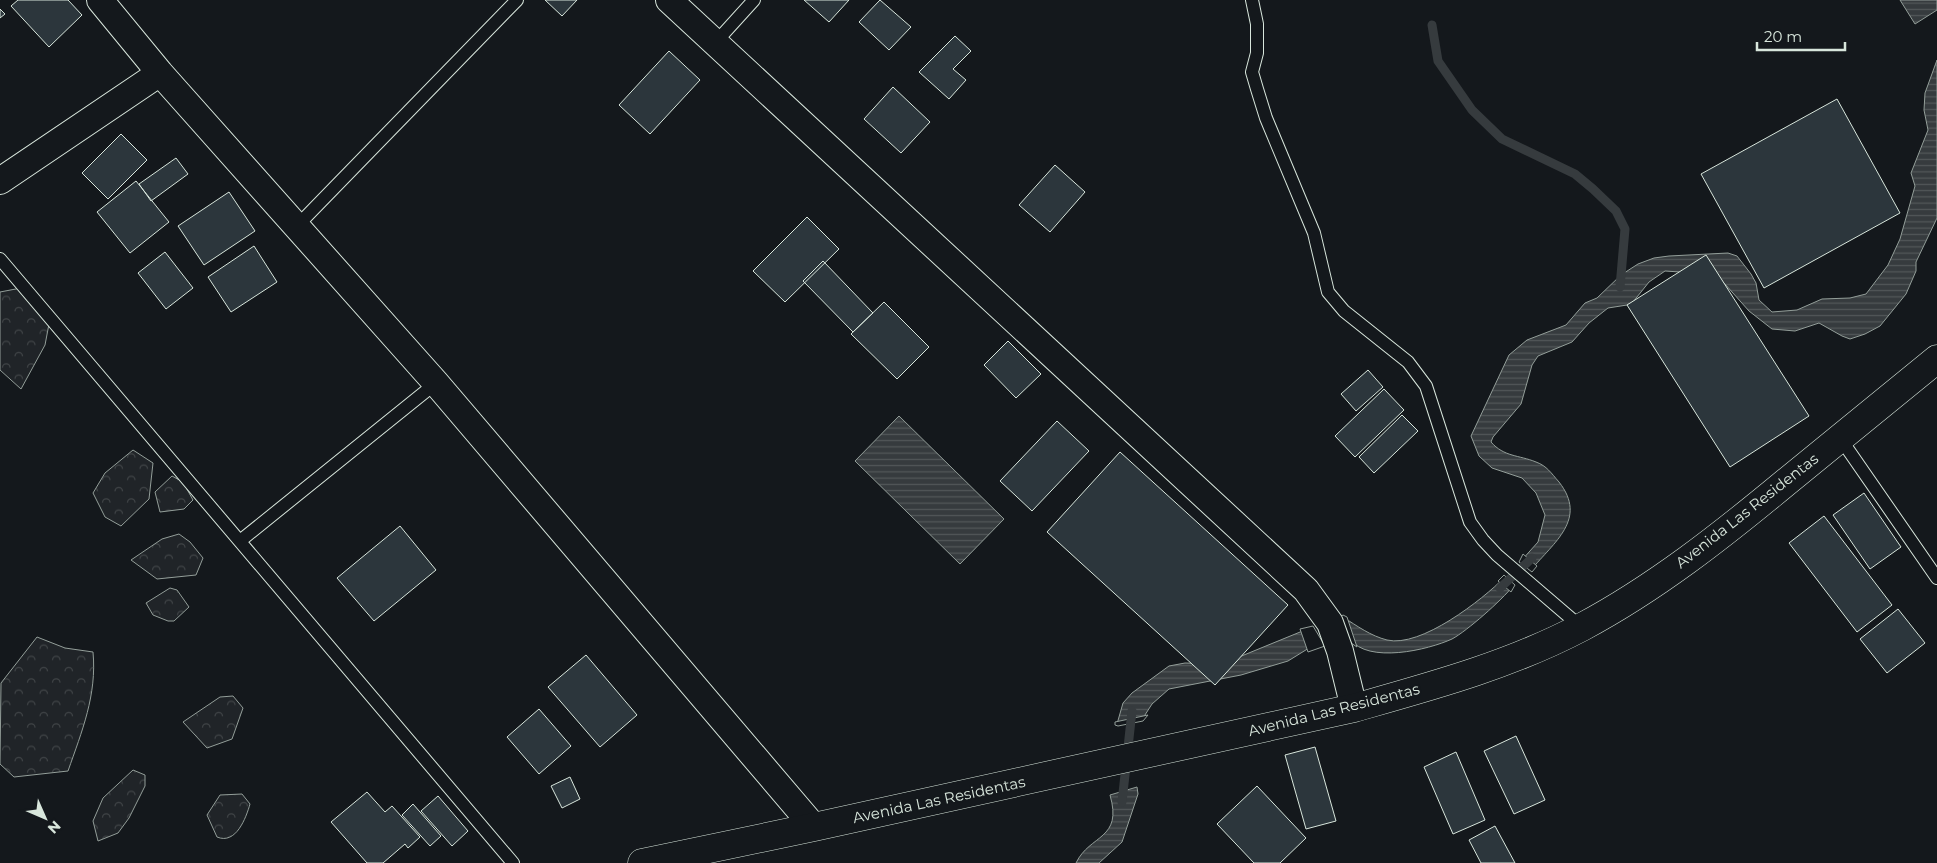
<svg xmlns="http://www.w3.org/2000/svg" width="1937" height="863" viewBox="0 0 1937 863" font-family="Montserrat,sans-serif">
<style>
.forest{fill:url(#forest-crowns);stroke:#939e99}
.water{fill:url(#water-rules);stroke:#939e99}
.pier{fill:#14181c;stroke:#939e99}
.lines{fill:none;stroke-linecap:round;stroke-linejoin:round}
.stream{stroke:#363b3e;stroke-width:9}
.building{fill:#2c363c;stroke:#d8e6dc}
.service-casing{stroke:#d8e6dc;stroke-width:14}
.minor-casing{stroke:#d8e6dc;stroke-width:28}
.primary-casing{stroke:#d8e6dc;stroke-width:29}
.service{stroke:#14181c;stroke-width:12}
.minor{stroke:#14181c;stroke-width:26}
.primary{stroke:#14181c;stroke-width:28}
.labels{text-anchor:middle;stroke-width:4;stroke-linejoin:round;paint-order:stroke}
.street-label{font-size:15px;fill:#d8e6dc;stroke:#14181c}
</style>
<defs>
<pattern id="forest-crowns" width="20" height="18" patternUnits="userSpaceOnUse" patternTransform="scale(1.25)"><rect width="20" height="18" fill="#202428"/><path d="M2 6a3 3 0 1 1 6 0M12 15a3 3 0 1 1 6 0" fill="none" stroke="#404447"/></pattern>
<pattern id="water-rules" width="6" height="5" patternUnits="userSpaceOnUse" patternTransform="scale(1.25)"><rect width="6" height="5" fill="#363b3e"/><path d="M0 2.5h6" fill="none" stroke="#525759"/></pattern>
</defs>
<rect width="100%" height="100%" fill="#14181c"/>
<path class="forest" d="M21 288 49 324 45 345 21 389 0 370V292Z
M133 450 153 463 149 499 121 526 105 517 93 493 105 473Z
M172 476 183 482 193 500 184 509 160 512 155 492Z
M179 534 190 542 203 558 196 575 157 579 131 560 162 539Z
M170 588 177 590 189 607 174 621H168L153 615 146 603Z
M37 637 65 648 93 652C97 695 82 731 68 771L14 777 0 764 1 683Z
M233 696 243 708 232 739 207 748 183 722 220 697Z
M133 770 145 775V786L129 818 118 833 98 841 93 821 103 798Z
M242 794 250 804C246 818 236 845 217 837L207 815 220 795Z"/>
<path class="water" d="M1900 0H1937V10L1915 24Z
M1937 60V218L1916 262V271L1906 294 1880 326 1865 334 1850 339 1842 336 1819 323 1795 331 1772 329 1749 311 1724 283 1680 272 1665 271 1649 282 1633 302 1627 305 1608 308 1589 323 1572 342 1538 356 1532 365 1521 404 1493 437 1491 442C1504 457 1519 455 1536 462 1547 466 1551 473 1559 482 1588 519 1554 542 1531 570L1521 561 1538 542 1545 515 1536 493 1522 478 1492 468 1479 456 1471 436 1509 355 1527 340 1566 325 1585 303 1597 298 1621 275 1638 264 1654 258 1669 256 1728 253 1737 256 1751 274 1756 283 1759 300 1772 312 1797 310 1822 299 1850 298 1866 294 1888 265 1900 239 1915 186 1911 173 1928 130 1924 110 1925 93Z
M899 416 1004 519 960 564 855 461Z
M1505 577 1513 586C1502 600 1467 631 1452 639 1428 650 1368 664 1350 639 1346 634 1345 623 1343 617 1357 626 1371 636 1387 640 1421 648 1482 600 1505 577Z
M1305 630 1309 648 1288 661 1241 675 1169 689 1152 704 1143 718 1117 724 1123 703 1132 693 1169 666 1185 663 1222 664Z
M1137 787 1138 794 1122 842 1099 863H1076C1090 834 1123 840 1110 795Z"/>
<path class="pier" d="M1523 554 1537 566 1532 572 1519 562Z
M1504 575 1515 585 1511 592 1498 581Z
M1343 615 1347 617 1357 647 1348 641 1340 617Z
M1313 626 1325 646 1308 652 1300 629Z
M1148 715 1143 721 1118 726 1115 725V722Z"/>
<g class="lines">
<path class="stream" d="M1432 25 1438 61 1472 110 1502 139 1575 174 1593 189 1616 211 1625 229 1620 287
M1500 588 1532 558
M1122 802 1132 711"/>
</g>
<path class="building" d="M18 0H68L82 15 49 47 11 6Z
M545 0H577L562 16Z
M804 0H849L829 22Z
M880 0 911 27 889 50 859 22Z
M0 9 5 14 0 18Z
M955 36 971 51 953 69 966 80 949 99 919 72Z
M669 51 700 80 650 134 619 105Z
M893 87 930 122 901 153 864 119Z
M1837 99 1900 213 1764 288 1701 174Z
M121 134 147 160 108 199 82 173Z
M176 158 188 174 151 201 139 184Z
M1055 165 1085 192 1050 232 1019 205Z
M136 181 169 222 130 253 97 212Z
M229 192 255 231 204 265 178 226Z
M807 217 839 249 785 302 753 271Z
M254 246 277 282 231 312 208 277Z
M165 252 193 288 166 309 138 273Z
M1706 255 1809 416 1730 467 1627 305Z
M823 261 873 313 853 332 803 281Z
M884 302 929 347 897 379 851 334Z
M1008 341 1041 374 1016 398 984 365Z
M1368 370 1383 387 1356 411 1341 394Z
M1384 389 1404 410 1355 457 1335 436Z
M1402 415 1418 431 1374 473 1359 457Z
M1057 421 1089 451 1032 511 1000 481Z
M1120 452 1288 605 1215 685 1047 532Z
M1864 493 1901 547 1870 569 1833 515Z
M1824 516 1892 605 1857 632 1789 543Z
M400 526 436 570 374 621 337 578Z
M1898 609 1925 643 1887 673 1860 639Z
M586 655 637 715 600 747 548 687Z
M539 709 571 746 539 774 507 737Z
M1516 736 1545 800 1514 814 1484 751Z
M1315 747 1336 821 1306 829 1285 755Z
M1456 752 1485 820 1453 834 1424 767Z
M570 777 580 799 562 808 551 786Z
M1257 786 1306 838 1280 863H1254L1217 824Z
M367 792 385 812 392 806 420 837 408 848 405 844 383 863H367L331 822Z
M438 796 468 831 452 846 421 811Z
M413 804 441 836 430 846 402 815Z
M1495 826 1515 863H1481L1469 840Z"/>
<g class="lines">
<defs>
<path id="service" d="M1252 0 1257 24V53L1252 72 1257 89 1266 118 1314 233 1328 292 1344 311 1408 362 1426 386 1470 522 1483 540 1497 555 1581 627
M715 43 754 0
M297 226 517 0
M0 259 513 863
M1840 438 1937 578
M240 541 436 383"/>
<path id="minor" d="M100 0 160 73 436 383 814 827
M669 0 1306 590 1330 623 1340 651 1354 708
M0 181 160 73"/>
<path id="primary" d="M642 863 814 827 1354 708C1432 686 1510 665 1582 627 1655 588 1721 536 1785 483 1836 442 1886 400 1937 359"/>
</defs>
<use href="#service" class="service-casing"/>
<use href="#minor" class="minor-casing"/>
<use href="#primary" class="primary-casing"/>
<use href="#service" class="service"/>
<use href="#minor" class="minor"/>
<use href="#primary" class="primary"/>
</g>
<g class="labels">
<g class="street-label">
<text transform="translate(1747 511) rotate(-38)" y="5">Avenida Las Residentas</text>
<text transform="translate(1334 710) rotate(-14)" y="5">Avenida Las Residentas</text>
<text transform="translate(939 800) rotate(-12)" y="5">Avenida Las Residentas</text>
</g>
</g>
<g transform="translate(45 818) rotate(135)" stroke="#14181c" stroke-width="4" paint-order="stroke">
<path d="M0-4L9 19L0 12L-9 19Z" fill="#d8e6dc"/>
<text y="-8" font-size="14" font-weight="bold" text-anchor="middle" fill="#d8e6dc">N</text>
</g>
<path d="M1757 42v8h88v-8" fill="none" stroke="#d8e6dc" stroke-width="2.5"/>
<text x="1764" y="42" font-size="15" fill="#d8e6dc" stroke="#14181c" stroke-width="4" paint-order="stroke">20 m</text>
</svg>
